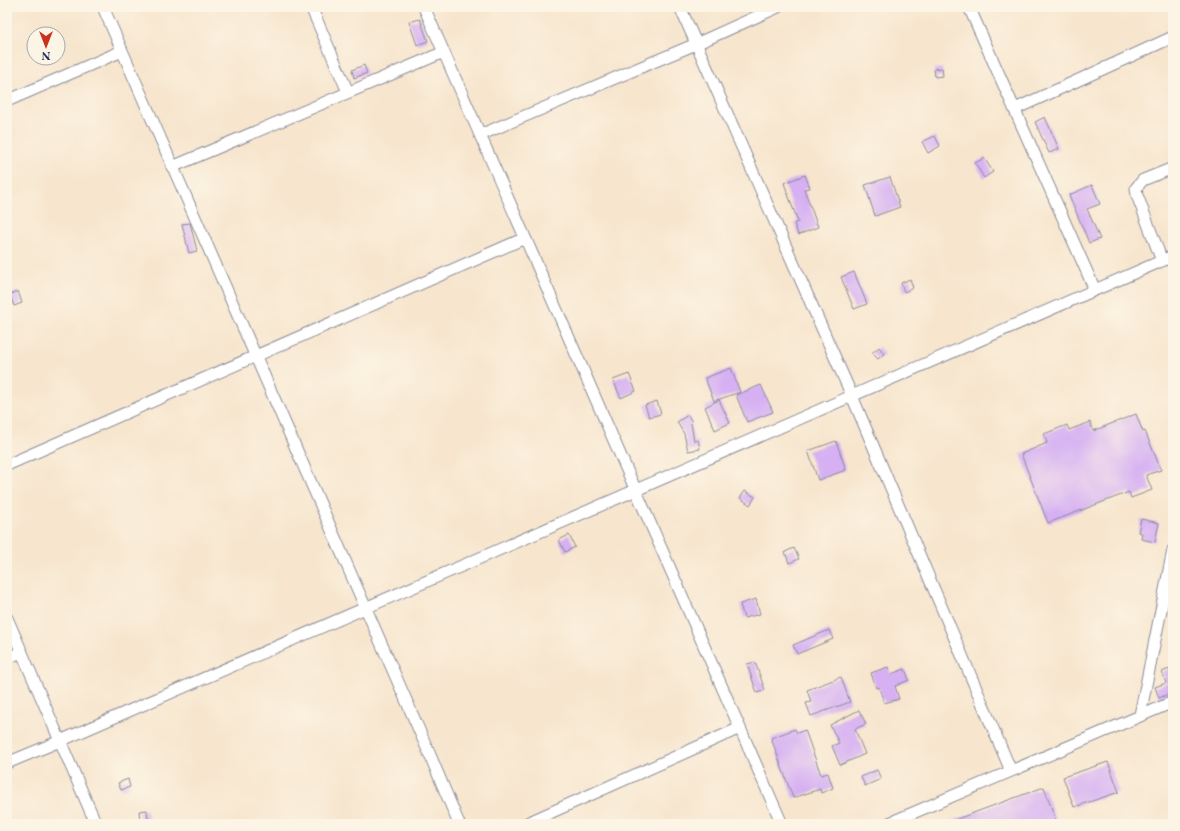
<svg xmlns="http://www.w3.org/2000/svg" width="1180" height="831" viewBox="0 0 1180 831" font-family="'EB Garamond',serif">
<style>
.building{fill:#d6b0f3}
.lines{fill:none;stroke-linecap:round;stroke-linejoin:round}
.minor-casing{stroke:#898a96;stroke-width:13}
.minor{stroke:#fff;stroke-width:11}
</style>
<rect width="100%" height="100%" fill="#fcf5e5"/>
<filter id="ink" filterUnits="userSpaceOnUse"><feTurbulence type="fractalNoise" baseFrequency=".025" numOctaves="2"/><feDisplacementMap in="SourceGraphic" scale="8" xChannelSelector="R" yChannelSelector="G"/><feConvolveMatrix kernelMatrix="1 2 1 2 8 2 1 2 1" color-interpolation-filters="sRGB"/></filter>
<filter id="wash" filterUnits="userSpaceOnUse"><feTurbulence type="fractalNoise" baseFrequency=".012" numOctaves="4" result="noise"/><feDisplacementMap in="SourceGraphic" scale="16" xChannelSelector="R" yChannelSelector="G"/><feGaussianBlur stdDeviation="0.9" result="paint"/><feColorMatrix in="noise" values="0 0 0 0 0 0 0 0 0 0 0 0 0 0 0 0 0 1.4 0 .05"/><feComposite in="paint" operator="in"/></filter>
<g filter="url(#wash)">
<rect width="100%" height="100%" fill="#f7e5cd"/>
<g id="blocks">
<path class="building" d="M420 19 428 41 417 45 409 22Z
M364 65 367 73 354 78 352 70Z
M942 68 943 76 935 77 934 69Z
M1045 117 1059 149 1049 153 1035 122Z
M935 136 940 146 928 153 922 142Z
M984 158 993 172 984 178 975 163Z
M805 175 810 188 804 189 818 227 798 235 794 223 798 222 784 183Z
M890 177 900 207 875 216 865 185Z
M1092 185 1100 204 1087 209 1100 239 1089 243 1069 195Z
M190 223 197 251 189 253 182 224Z
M854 272 867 304 854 309 841 277Z
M910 279 913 288 904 292 901 283Z
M18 291 22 303 14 306 10 295Z
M879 347 884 354 878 359 872 353Z
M731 368 740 392 714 401 705 378Z
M629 374 636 391 621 398 613 380Z
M761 385 773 412 747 422 736 395Z
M719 400 730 423 715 430 705 407Z
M657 401 661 414 649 417 645 405Z
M1136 414 1143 432 1145 431 1161 470 1146 475 1152 490 1131 498 1129 492 1048 523 1021 454 1047 443 1044 434 1067 425 1069 430 1090 422 1093 431Z
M688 415 692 422 691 423 694 441 698 440 700 449 688 451 684 434 677 422Z
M836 441 846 470 818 480 808 451Z
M745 491 755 497 750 505 740 498Z
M1141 519 1159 523 1155 542 1141 539 1142 533 1138 532Z
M569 535 575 547 565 552 559 540Z
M794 548 799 559 789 563 785 552Z
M756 599 760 614 744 618 740 604Z
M829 630 833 639 797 654 793 645Z
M755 662 765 690 757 693 747 664Z
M888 667 891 674 905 669 909 680 895 686 899 699 884 703 879 687 876 688 871 673Z
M1169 669 1173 678V680L1170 682 1173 692 1159 698 1155 687 1166 683 1162 672Z
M841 677 850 702 811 716 806 703 811 702 807 690Z
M859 710 866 724 855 729 865 754 840 765 832 746 839 743 830 725Z
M795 729 797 733 805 730 821 775 828 773 833 788 821 793 820 789 793 798 771 738Z
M1108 762 1119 792 1074 807 1063 777Z
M877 770 881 779 865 786 861 777Z
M128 779 130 787 121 790 118 783Z
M1044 787 1057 824H947L946 823Z
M147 810 148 819 140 820 139 811Z"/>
</g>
</g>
<g filter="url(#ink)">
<use href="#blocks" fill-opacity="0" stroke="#898a96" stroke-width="1"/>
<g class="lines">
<defs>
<path id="minor" d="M103 7 430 755 459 824
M311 7 348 92
M424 7 782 824
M680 7 852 396 1011 771
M969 7 1095 290
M7 101 122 51
M1015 109 1173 37
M480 135 696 44 778 7
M172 167 444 52
M1162 261 1137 195 1136 188 1143 180 1173 168
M7 465 525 238
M7 618 96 824
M7 658 22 652
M1140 715 1173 550
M7 763 60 741 1173 256
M525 824 740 728
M887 824 1173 702"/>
</defs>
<use href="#minor" class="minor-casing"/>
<use href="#minor" class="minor"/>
</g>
</g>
<rect width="1180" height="831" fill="none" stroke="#fcf5e5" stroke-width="24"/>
<g transform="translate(46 46) rotate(180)"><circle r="19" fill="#fcf5e5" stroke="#a2a6af"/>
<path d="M0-3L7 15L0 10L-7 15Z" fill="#c8321e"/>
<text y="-6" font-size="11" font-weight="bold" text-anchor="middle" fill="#1b2f5e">N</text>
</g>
</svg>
